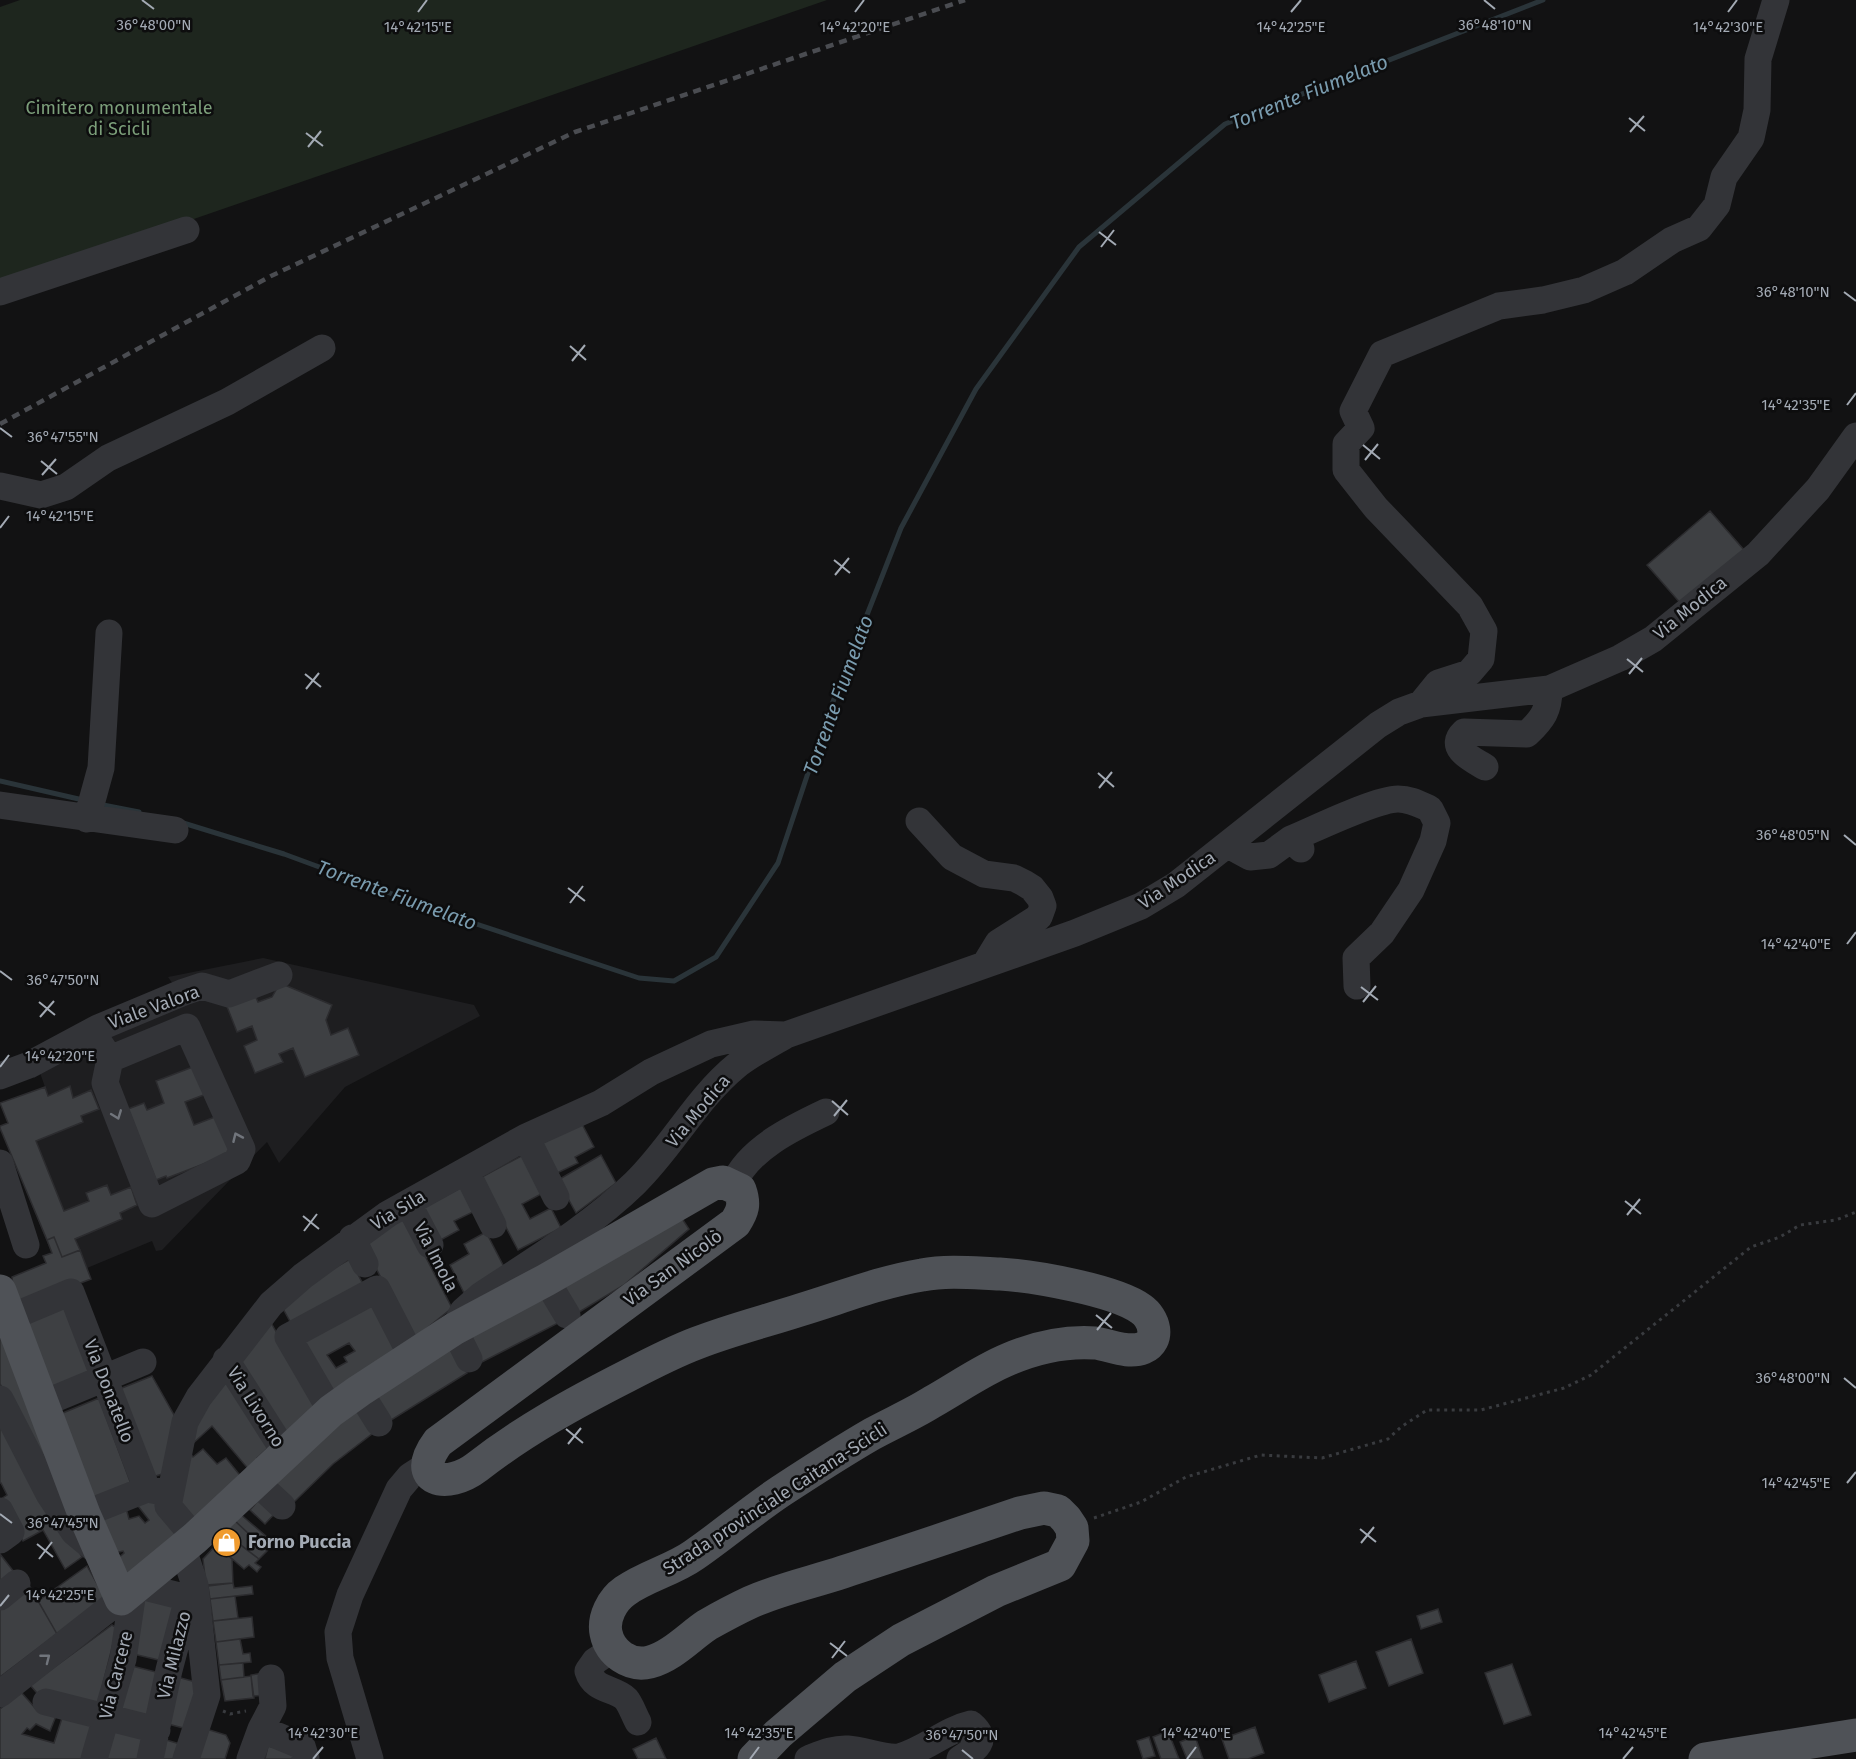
<svg xmlns="http://www.w3.org/2000/svg" width="1856" height="1759" viewBox="0 0 1856 1759" font-family="'Fira Sans',sans-serif">
<style>
.built{fill:#1e1e20}
.green{fill:#1e261e}
.lines{fill:none;stroke-linecap:round;stroke-linejoin:round}
.stream{stroke:#2a3439;stroke-width:5}
.building{fill:#3e4043;stroke:#2c2c2f;stroke-width:1.5;fill-rule:evenodd}
.path{stroke:#393b3f;stroke-width:3;stroke-dasharray:3 4.5;stroke-linecap:butt}
.minor{stroke:#333438;stroke-width:27}
.major{stroke:#4f5257;stroke-width:33}
.rail{stroke:#4a4c51;stroke-width:4.5;stroke-dasharray:8 6;stroke-linecap:butt}
.oneway{stroke:#71757c}
.ticks{fill:none;stroke:#a3aab4;stroke-width:2}
.labels{text-anchor:middle;stroke-width:5;stroke-linejoin:round;paint-order:stroke}
.park-label{font-size:18px;fill:#7c9f7a;stroke:#0d0d0e}
.street-label{font-size:18px;fill:#a3aab4;stroke:#0d0d0e}
.poi-label{font-size:18px;font-weight:bold;fill:#a3aab4;stroke:#0d0d0e;text-anchor:start}
.water-label{font-size:20px;font-style:italic;fill:#7a9caf;stroke:#0d0d0e}
.ticks-label{font-size:15px;text-anchor:middle;fill:#a3aab4;stroke:#0d0d0e;stroke-width:5;stroke-linejoin:round;paint-order:stroke}
</style>
<rect width="100%" height="100%" fill="#121213"/>
<path class="built" d="M263 958 474 1005 480 1016 345 1087 279 1163 267 1142 162 1250 156 1251 152 1241 87 1268 91 1279 15 1308 12 1277 46 1263 43 1256 51 1252 0 1128V1126L8 1123 0 1103 45 1087 39 1070 78 1052 94 1051 173 984 168 977Z"/>
<path class="green" d="M20 0H827L0 286V7Z"/>
<g class="lines">
<path class="stream" d="M0 781 83 800
M98 804 139 812
M180 822 284 854 452 916 639 978 674 981 716 957 778 863 825 722 901 528 976 389 1079 247 1225 124 1543 0"/>
</g>
<path class="building" d="M1710 511 1744 550 1682 605 1647 565Z
M280 983 332 1005 326 1020 331 1035 348 1028 359 1055 305 1077 293 1048 279 1054 283 1062 255 1073 244 1046 257 1040 252 1026 237 1032 226 1004 254 993 258 1002 272 997Z
M198 1065 209 1093 185 1102 194 1125 220 1115 235 1152 167 1178 166 1176 156 1180 128 1109 144 1103 147 1110 164 1103 156 1081Z
M70 1086 73 1098 91 1090 99 1109 81 1116 83 1122 36 1141 64 1211 89 1201 86 1193 107 1185 111 1195 131 1187 137 1205 120 1213 122 1219 75 1239 80 1250 62 1257 54 1237 47 1240 0 1128V1126L8 1123 0 1103 45 1087 48 1096Z
M581 1122 594 1147 575 1157 578 1163 555 1174 539 1145Z
M525 1154 545 1192 522 1204 530 1219 551 1208 561 1228 518 1250 480 1178Z
M601 1155 616 1183 576 1213 558 1180Z
M464 1186 475 1211 454 1221 459 1230 437 1242 421 1209Z
M405 1217 452 1308 412 1340 362 1240Z
M681 1217 689 1229 624 1285 576 1314 560 1287Z
M486 1232 504 1267 464 1293 450 1265 469 1254 464 1244Z
M54 1237 62 1257 80 1250 91 1279 15 1308 12 1277 46 1263 43 1256 52 1253 47 1240Z
M350 1259 365 1288 292 1325 281 1305 331 1270Z
M546 1295 560 1322 480 1363 467 1338Z
M373 1299 399 1351 334 1398 299 1337ZM349 1343 355 1351 344 1357 347 1362 336 1368 327 1355Z
M66 1307 90 1373 43 1390 19 1325Z
M270 1321 320 1408 284 1437 238 1362Z
M0 1332 63 1489 0 1384Z
M451 1348 467 1373 388 1422 373 1397Z
M152 1376 174 1415 166 1473 152 1477 117 1390Z
M228 1377 269 1447 257 1458 260 1462 250 1471 212 1426 189 1447 192 1427Z
M99 1398 131 1484 93 1500 58 1415Z
M359 1407 377 1430 333 1464 294 1502 271 1482Z
M0 1408 12 1435 82 1557 65 1569 43 1530 23 1541 1 1499 7 1495 1 1483H0Z
M203 1449 217 1464 226 1458 243 1479 192 1523 179 1508 190 1453 193 1457Z
M262 1496 278 1510 265 1524 250 1510Z
M151 1497 182 1536 127 1585 111 1564 124 1553 123 1551 110 1554 100 1519 126 1508 129 1519 139 1516 145 1523 149 1520 138 1506Z
M239 1513 274 1543 267 1551 233 1519Z
M233 1519 267 1551 259 1559 223 1531Z
M226 1534 259 1559 255 1563 261 1567 257 1572 249 1565 244 1569 216 1545Z
M216 1545 232 1559 233 1583 206 1585 203 1559Z
M0 1554 18 1577 0 1591Z
M87 1566 105 1598 57 1634 38 1601Z
M28 1583 57 1634 0 1677V1605Z
M233 1583 234 1588 252 1586 253 1594 210 1599 208 1586Z
M143 1595 180 1604 167 1662 129 1653Z
M235 1596 238 1618 213 1621 210 1599Z
M1438 1609 1442 1622 1421 1629 1417 1616Z
M252 1617 254 1637 216 1642 213 1621Z
M112 1625 117 1628 97 1707 37 1693 30 1685Z
M240 1639 243 1654 250 1653 251 1662 219 1665 216 1642Z
M1411 1639 1423 1673 1389 1686 1376 1652Z
M1356 1661 1366 1688 1329 1702 1319 1675Z
M243 1663 244 1677 221 1680 219 1665Z
M1512 1664 1531 1715 1504 1724 1485 1673Z
M128 1665 164 1674 152 1721 117 1711Z
M263 1673 266 1695 253 1696 251 1675Z
M251 1676 254 1698 225 1701 221 1680Z
M177 1677 196 1682 191 1730 164 1723Z
M21 1692 36 1709 56 1716 50 1731 36 1724 30 1730 27 1728 22 1734 54 1743 63 1715 93 1723 82 1759H0V1709Z
M1255 1727 1264 1753 1248 1759H1229L1222 1739Z
M203 1728 226 1735 230 1743 225 1759H194Z
M113 1731 146 1739 141 1759H106Z
M1168 1731 1179 1759H1161L1153 1737Z
M1195 1736 1203 1759H1187L1180 1742Z
M1149 1737 1155 1756 1143 1759 1137 1741Z
M656 1738 666 1759H638L633 1749Z
M163 1739 180 1744 177 1759H158Z
M268 1746 295 1753 293 1759H265Z"/>
<g class="lines">
<path class="path" d="M440 1264 453 1290
M1094 1518 1141 1502 1186 1477 1261 1455 1322 1458 1388 1439 1401 1427 1427 1410H1481L1564 1388 1591 1375 1751 1247 1780 1237 1800 1225 1836 1220 1856 1212
M223 1711 230 1714 246 1711"/>
<path class="minor" d="M0 292 186 230
M0 486 41 495 66 487 108 458 227 402 322 348
M1421 704 1438 683 1469 673 1481 659 1484 631 1470 606 1376 508 1346 470V444L1361 428 1353 411 1382 354 1499 306 1543 300 1584 290 1625 272 1672 240 1699 228 1717 205 1724 177 1751 138 1757 110 1758 59 1776 0
M1485 767C1472 759 1447 748 1464 732L1527 734C1543 719 1549 710 1549 689
M0 805 175 830
M87 819 101 768 109 633
M919 821 952 857 984 874 1014 878 1024 883 1032 888 1040 898 1043 906 1039 917 998 943 987 961
M1291 839C1315 829 1376 799 1398 799 1410 799 1419 804 1430 809L1437 823 1433 841 1411 890 1382 933 1356 958 1357 986
M1228 845 1250 857 1269 855 1291 839 1301 849
M88 1034 98 1041 110 1059 105 1083 152 1204 237 1161 242 1149 187 1027 110 1059
M0 1076 29 1065 98 1028 184 992 202 986 229 994 279 975
M526 1137 556 1197
M0 1163 26 1245
M466 1171 493 1225
M733 1185C748 1149 792 1128 826 1112
M408 1203 430 1245
M352 1238 365 1264
M546 1280 567 1315
M9 1318 71 1292 147 1489
M469 1359 454 1329 463 1311 480 1296C531 1262 591 1226 635 1183 672 1147 696 1099 736 1066 751 1054 769 1045 786 1035L1075 933 1141 906 1176 885 1378 725 1399 712 1421 704 1549 689 1620 658 1653 639 1758 554 1818 489 1856 436
M226 1360 286 1454
M359 1391 379 1423
M0 1399 49 1494 74 1532 103 1556
M42 1404 143 1362
M331 1411 288 1337 377 1289 411 1355
M256 1482 282 1506
M0 1511 11 1532 0 1540
M84 1514 147 1489 163 1492
M195 1538 168 1506 185 1422 199 1397 271 1304 303 1276 388 1214 526 1137 601 1103 651 1072 711 1044 754 1034 785 1035
M183 1549 195 1585 207 1695 186 1759
M140 1586 184 1597 187 1602 169 1670 150 1759
M0 1597 17 1583
M613 1649 595 1661 588 1671C594 1691 615 1688 626 1699 631 1705 634 1715 638 1722
M0 1694 121 1599
M46 1702 157 1730
M261 1729 302 1746 306 1759
M94 1759 123 1659 133 1591
M250 1759 261 1729 273 1706 271 1678
M370 1759 340 1658 338 1632 350 1595 399 1489 410 1476 427 1465
M808 1759C821 1754 834 1748 848 1749 863 1750 886 1759 899 1757 925 1750 945 1730 971 1724 990 1740 976 1749 960 1759"/>
<path class="major" d="M0 1291 84 1514 121 1599 195 1538 331 1411 359 1391 454 1329 546 1280 713 1184 723 1182 740 1190C745 1204 743 1211 735 1223L438 1442C409 1481 447 1490 477 1467 523 1431 574 1403 627 1376 650 1364 673 1352 697 1343 730 1330 766 1321 800 1310 840 1298 880 1282 922 1275 948 1270 974 1273 1000 1274 1033 1276 1115 1290 1141 1309 1154 1318 1161 1340 1143 1348 1128 1354 1110 1345 1095 1343 1066 1341 1035 1348 1009 1359 982 1370 957 1388 932 1402 913 1414 892 1423 872 1434 841 1452 810 1472 781 1491 751 1511 723 1535 694 1555 673 1570 646 1576 625 1591 612 1600 603 1618 606 1633 610 1653 630 1667 650 1662 672 1656 689 1637 707 1625 721 1617 736 1609 751 1602 780 1589 813 1582 843 1572 902 1553 961 1533 1020 1513L1044 1508 1058 1511 1066 1519 1072 1528 1073 1541 1060 1565 996 1591 901 1640 845 1677 778 1734 754 1759
M1705 1759 1856 1735"/>
<path class="rail" d="M0 424 271 276 575 132 965 0"/>
</g>
<defs><path id="oneway-chevron" d="M-2-3.5L2.5 0L-2 3.5" fill="none" stroke-width="1.6" stroke-linecap="round" stroke-linejoin="round" transform="scale(1.5)"/></defs>
<g class="oneway">
<use href="#oneway-chevron" transform="translate(117 1115) rotate(69)"/>
<use href="#oneway-chevron" transform="translate(237 1137) rotate(-114)"/>
<use href="#oneway-chevron" transform="translate(46 1658) rotate(-38)"/>
</g>
<path class="ticks" d="M142 0 154 9M1484 0 1495 9M418 12 427 0M855 12 864 0M1291 12 1301 0M1728 12 1737 0M1629 118 1645 131M1630 132 1644 116M306 133 323 146M308 147 321 131M1099 232 1116 245M1101 247 1114 230M1844 292 1856 301M570 346 586 360M572 361 585 345M1847 405 1856 393M0 428 12 437M1363 445 1380 459M1365 460 1378 444M41 461 57 474M42 475 56 459M0 528 9 516M834 560 850 573M835 575 849 558M1627 659 1643 672M305 674 321 687M1629 674 1642 658M306 689 319 673M1098 773 1114 787M1099 788 1112 772M1844 835 1856 845M568 888 585 901M570 903 583 886M1847 944 1856 932M0 971 12 980M1361 987 1378 1000M39 1002 55 1015M1363 1002 1376 986M40 1017 54 1001M0 1067 9 1055M832 1101 848 1115M834 1116 847 1100M1625 1201 1641 1214M1627 1215 1640 1199M303 1216 319 1229M304 1231 317 1214M1096 1315 1112 1328M1097 1330 1111 1313M1844 1378 1856 1388M566 1429 583 1443M568 1444 581 1428M1847 1483 1856 1472M0 1514 12 1523M1360 1529 1376 1542M1361 1543 1374 1527M37 1544 53 1557M39 1559 52 1542M0 1606 9 1595M830 1643 847 1656M832 1658 845 1641M962 1750 973 1759M313 1759 323 1747M750 1759 759 1747M1187 1759 1196 1747M1623 1759 1633 1747"/>
<defs>
<symbol id="shop-disc" viewBox="-11 -11 22 22"><circle r="9.5" fill="#f09b2e" stroke="#0d0d0e"/><path d="M-5-2.5h2.3a2.7 3.5 0 0 1 5.4 0H5L5.5 6h-11ZM-1.5-2.5h3a1.5 2.3 0 0 0-3 0Z" fill="#fff"/></symbol>
</defs>
<g fill-rule="evenodd">
<use href="#shop-disc" x="210" y="1526" width="33" height="33"/>
</g>
<g class="labels">
<g class="park-label">
<text x="119" y="114">Cimitero monumentale<tspan x="119" dy="21">di Scicli</tspan></text>
</g>
<g class="street-label">
<text transform="translate(1690 608) rotate(-39)" y="6">Via Modica</text>
<text transform="translate(1177 880) rotate(-34)" y="6">Via Modica</text>
<text transform="translate(154 1007) rotate(-20)" y="6">Viale Valora</text>
<text transform="translate(698 1111) rotate(-50)" y="6">Via Modica</text>
<text transform="translate(398 1210) rotate(-31)" y="6">Via Sila</text>
<text transform="translate(436 1257) rotate(63)" y="6">Via Imola</text>
<text transform="translate(673 1268) rotate(-36)" y="6">Via San Nicolò</text>
<text transform="translate(109 1391) rotate(69)" y="6">Via Donatello</text>
<text transform="translate(256 1407) rotate(58)" y="6">Via Livorno</text>
<text transform="translate(775 1499) rotate(-33)" y="6">Strada provinciale Caitana-Scicli</text>
<text transform="translate(174 1655) rotate(-76)" y="6">Via Milazzo</text>
<text transform="translate(116 1675) rotate(-76)" y="6">Via Carcere</text>
</g>
<g class="poi-label">
<text x="248" y="1548">Forno Puccia</text>
</g>
<g class="water-label">
<text transform="translate(1309 92) rotate(-22)" y="7">Torrente Fiumelato</text>
<text transform="translate(838 695) rotate(-70)" y="7">Torrente Fiumelato</text>
<text transform="translate(397 895) rotate(20)" y="7">Torrente Fiumelato</text>
</g>
</g>
<g class="ticks-label">
<text x="154" y="30">36°48'00"N</text>
<text x="1495" y="30">36°48'10"N</text>
<text x="418" y="32">14°42'15"E</text>
<text x="855" y="32">14°42'20"E</text>
<text x="1728" y="32">14°42'30"E</text>
<text x="1291" y="32">14°42'25"E</text>
<text x="1793" y="297">36°48'10"N</text>
<text x="1796" y="410">14°42'35"E</text>
<text x="63" y="442">36°47'55"N</text>
<text x="60" y="521">14°42'15"E</text>
<text x="1793" y="840">36°48'05"N</text>
<text x="1796" y="949">14°42'40"E</text>
<text x="63" y="985">36°47'50"N</text>
<text x="60" y="1061">14°42'20"E</text>
<text x="1793" y="1383">36°48'00"N</text>
<text x="1796" y="1488">14°42'45"E</text>
<text x="63" y="1528">36°47'45"N</text>
<text x="60" y="1600">14°42'25"E</text>
<text x="323" y="1738">14°42'30"E</text>
<text x="759" y="1738">14°42'35"E</text>
<text x="1196" y="1738">14°42'40"E</text>
<text x="1633" y="1738">14°42'45"E</text>
<text x="962" y="1740">36°47'50"N</text>
</g>
</svg>
